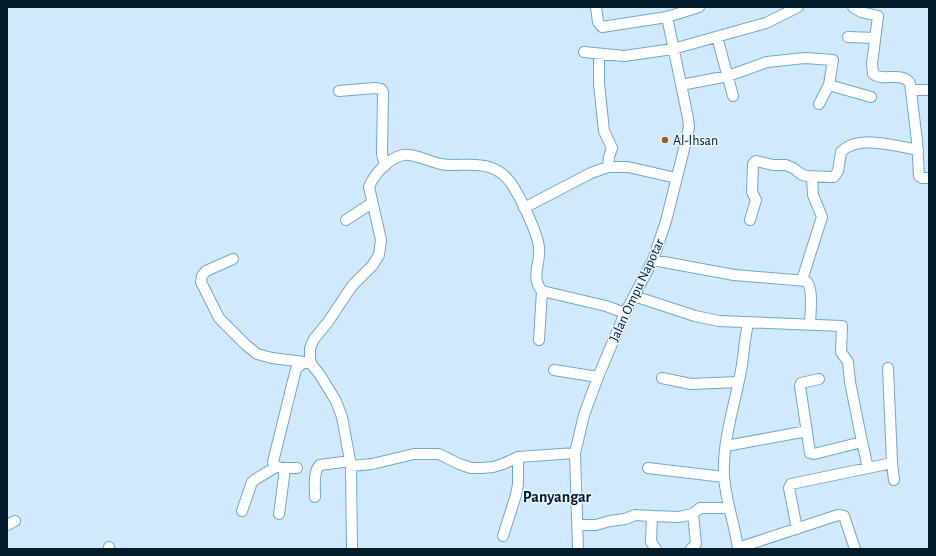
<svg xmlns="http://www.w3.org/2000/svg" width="936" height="556" viewBox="0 0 936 556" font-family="'Alegreya Sans',sans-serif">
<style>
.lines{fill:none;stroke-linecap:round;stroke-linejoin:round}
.minor-casing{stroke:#6ca9d5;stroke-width:12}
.minor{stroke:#fff;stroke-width:10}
.poi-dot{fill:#9d6024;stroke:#e8f5fe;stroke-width:1.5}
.labels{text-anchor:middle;stroke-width:3;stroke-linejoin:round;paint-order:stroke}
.poi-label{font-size:14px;fill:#031c2c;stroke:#e8f5fe;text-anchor:start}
.street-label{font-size:14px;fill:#031c2c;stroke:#e8f5fe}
.quarter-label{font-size:16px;font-weight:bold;fill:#031c2c;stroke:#e8f5fe}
</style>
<rect width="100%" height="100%" fill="#d1e9fc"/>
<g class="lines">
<defs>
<path id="minor" d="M596 7 598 22 602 27 667 17
M853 7 861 12 878 16 872 64 873 74C884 82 900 71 910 83L917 141 919 176 922 178H929
M717 37 733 96
M848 37 875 38
M584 52 624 56 673 49 766 23 798 7
M599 54V84L604 131 612 148 609 157 608 167
M681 85 728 76 767 62 805 58 833 60 829 85 819 104
M829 85 871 97
M911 90H929
M339 91 375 88 381 89 383 92 382 154 385 166
M524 208 591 173 608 167H628L676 178
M346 220 372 203
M750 220 756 200 752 192 753 164 756 161 773 165H786L793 168 801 174 806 176 831 177H834L838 171 841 152C859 134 896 146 918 150
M233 259 206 271 202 276 201 282 219 318 246 345 257 354 272 358 304 362
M653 260 734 275 806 281C814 287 810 315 810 325
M802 280 822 217 813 195 812 176
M634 296 695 316 719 321 842 326 841 352 848 362 850 382 862 442 814 454 810 453 800 386 801 383 819 379
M539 340 542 291
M554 370 598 377
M662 378 691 384 738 382
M862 442 868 468
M726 446 807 431
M892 463 894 480
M351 466 372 464 414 454H439L459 464 471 468H482L493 467 503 464 518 457 575 453
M297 468H281L274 465 273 462 296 369 304 362 306 363
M648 468 724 477
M315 497C315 489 313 470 320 465L350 461
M242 511 252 482 256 479 276 467
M279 514 285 469
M7 525 15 521
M578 525H596L610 521 625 519 635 515 652 516
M797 529 789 488 791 484 892 463 888 368
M503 536 516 495 518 484V457
M109 547V549
M738 548 838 515 844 516 855 549
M352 549 351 466 342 417 336 401 320 375 312 365 310 360V348L314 339 328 322 352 286 372 266 379 255 381 240 369 187C374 174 389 158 403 155 413 153 430 162 441 164 457 167 474 162 489 167 499 170 505 175 511 183 520 197 537 231 539 247 541 263 530 277 542 291L606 306 625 313
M578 549 575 453 584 415 598 377 625 313 653 260 666 221 686 141 689 127 688 118 667 17 699 7
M656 549 651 542 652 516 679 517 693 514 700 508H729
M691 549 696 544 693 514
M738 549C735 525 726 502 724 477 722 439 736 402 742 365 744 351 745 337 748 323"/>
</defs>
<use href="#minor" class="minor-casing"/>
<use href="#minor" class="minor"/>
</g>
<circle class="poi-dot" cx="665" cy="140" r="4"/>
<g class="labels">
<g class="poi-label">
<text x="673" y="145">Al-Ihsan</text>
</g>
<g class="street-label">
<text transform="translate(636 290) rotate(-65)" y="5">Jalan Ompu Napotar</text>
</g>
<g class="quarter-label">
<text x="557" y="502">Panyangar</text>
</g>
</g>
<rect width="936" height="556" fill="none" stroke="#031c2c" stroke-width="16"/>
</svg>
